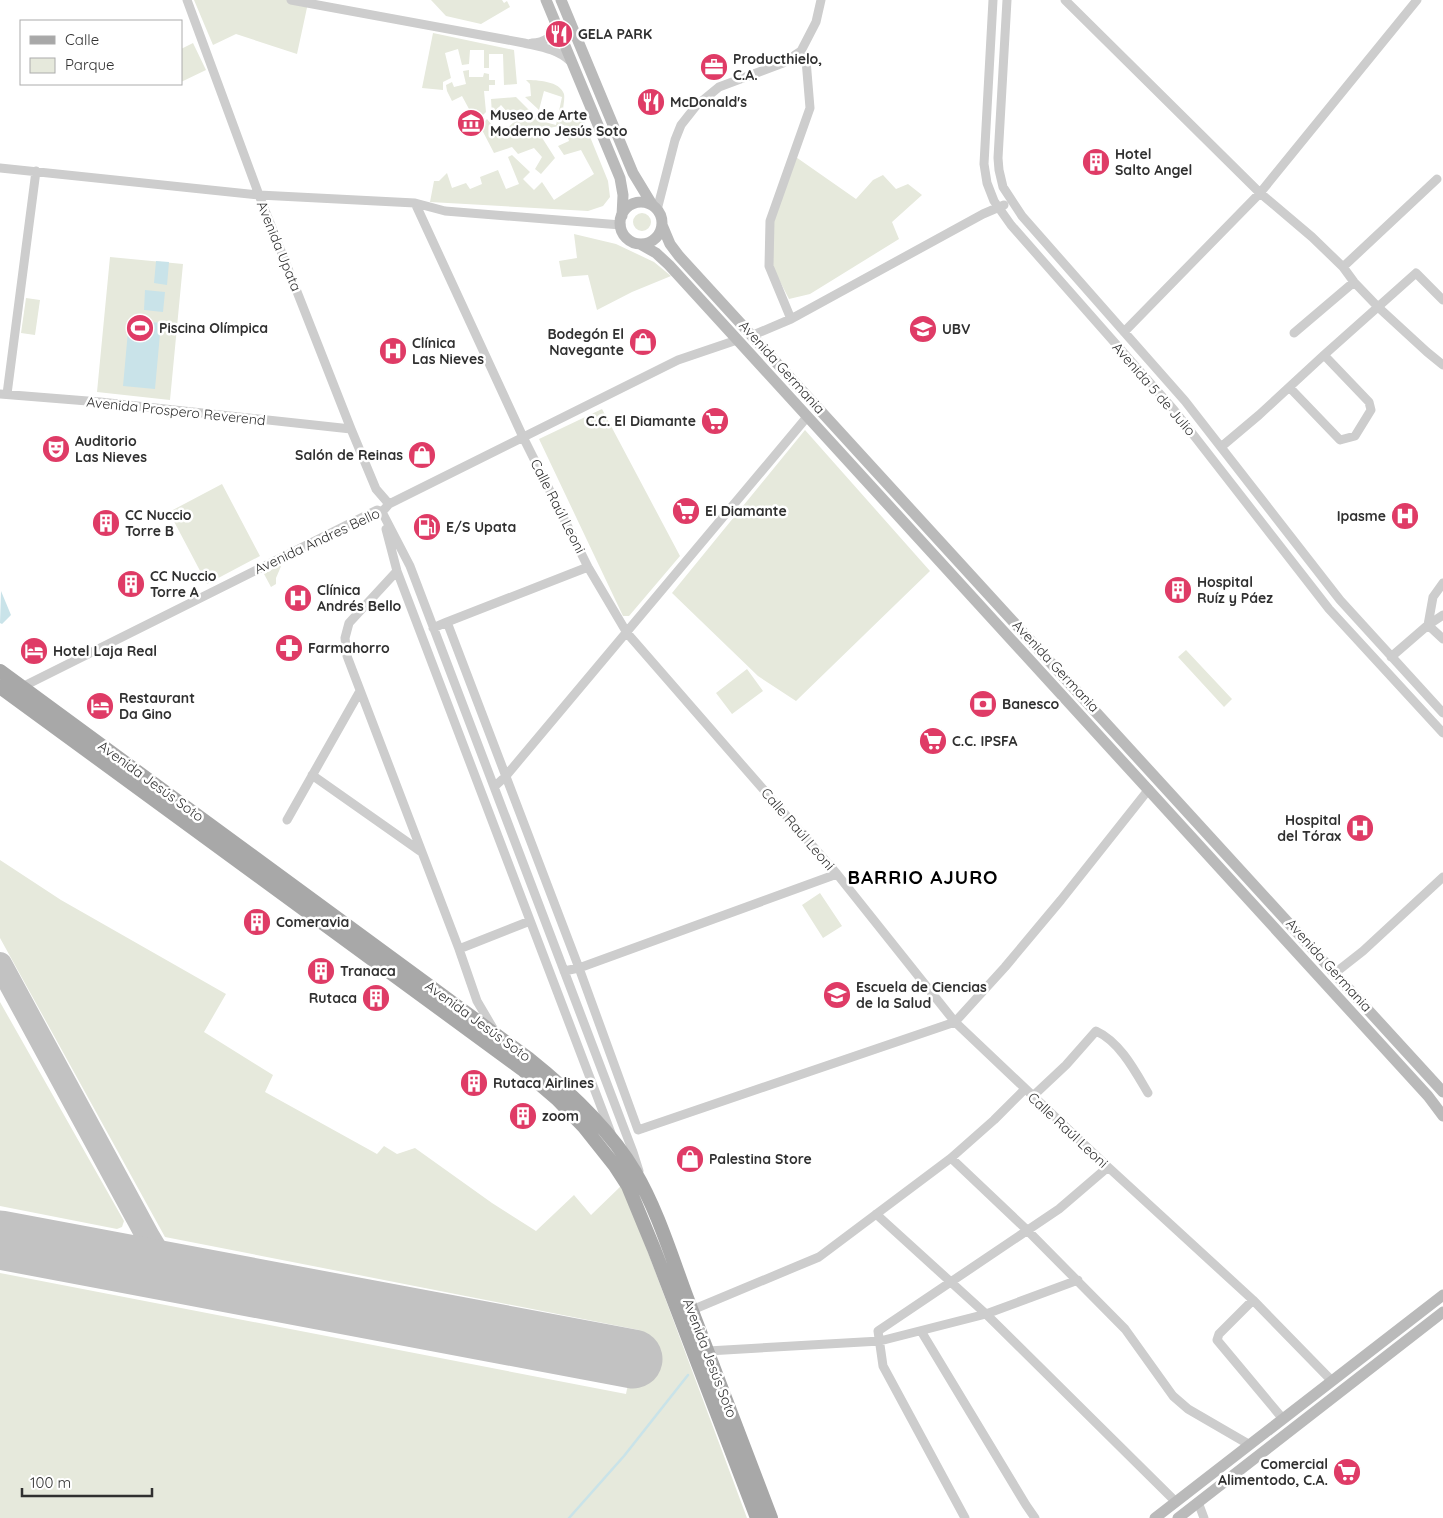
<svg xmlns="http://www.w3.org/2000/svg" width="1443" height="1518" viewBox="0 0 1443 1518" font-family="Quicksand,sans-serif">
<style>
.green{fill:#e6e9dc}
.water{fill:#c9e3e9}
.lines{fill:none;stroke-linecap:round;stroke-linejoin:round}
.stream{stroke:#c9e3e9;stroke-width:2.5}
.taxiway{stroke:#c2c2c2;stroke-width:24}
.runway{stroke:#c2c2c2;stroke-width:59}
.street{stroke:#cdcdcd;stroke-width:9}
.secondary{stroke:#bababa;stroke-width:11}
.primary{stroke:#a8a8a8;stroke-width:14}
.labels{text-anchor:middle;stroke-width:5;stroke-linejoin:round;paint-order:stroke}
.poi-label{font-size:14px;font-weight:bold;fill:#303030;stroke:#fff;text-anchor:start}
.street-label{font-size:14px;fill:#303030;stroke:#fff}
.district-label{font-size:19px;font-weight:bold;letter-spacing:1px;fill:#000;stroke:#fff}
</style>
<rect width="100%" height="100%" fill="#fff"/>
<path class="green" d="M194 0H290L308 3 297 54 236 34 213 45Z
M431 0H502L504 3 507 1 510 7 481 24 446 16Z
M433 33 514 50 517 84 504 85 503 54H489V68H484V50H470L469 64 462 65 458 49 445 53 451 78 443 82V90L422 88Z
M193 43 206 70 181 82V49Z
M469 70V77H483L484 73 489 74V80H495V85H489V91H484L486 112 476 122 462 96 452 101 447 91 446 85 452 82 454 87 466 84 463 71Z
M526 80C537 80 560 81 564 94 565 99 563 106 563 111L582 117 608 181 610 197 603 206 588 211 430 202 434 181H439L447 173 452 188 466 183 470 189 482 184 480 177 498 170 506 189 519 184 508 157 512 155 530 172 523 179 534 190 542 182 554 200 594 174 581 150 564 155 558 146 569 141 564 125 549 128 539 133 555 158 541 174 535 169 542 157 534 148 518 154 512 147 494 153 480 126 487 119 500 135 515 121 501 105 492 114 491 99 516 97 537 118V120L556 125 562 97 544 91 539 110 525 97 531 96 530 84Z
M793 155 856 199 873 180 883 175 896 189 908 184 922 195 892 222 899 239 810 294 789 299 769 260 770 221Z
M633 222a9 9 0 1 1 18 0a9 9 0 1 1-18 0Z
M574 234 616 244 654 262 671 276 632 292 597 310 588 275 562 277 559 261 577 258Z
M110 257 183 264 170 400 97 392Z
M26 298 40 300 35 335 21 333Z
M602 409 680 556 629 616H623L539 439Z
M805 430 930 571 796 701 758 676 672 593Z
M222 484 260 556 207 584 169 512Z
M282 564 276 578V584L271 587 264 574Z
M1186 650 1232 699 1224 707 1178 657Z
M747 669 763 691 732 714 716 693Z
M0 860 61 900 226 994 204 1032 273 1075 265 1092 377 1154 384 1146 397 1154 415 1148 492 1203 536 1231 574 1195 591 1215 621 1186 633 1212 747 1518H0V1273L626 1394 639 1330 165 1237 0 938Z
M820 893 842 926 823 938 802 905Z
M0 1002 124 1221 122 1227 117 1229 0 1206Z"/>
<path class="water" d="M156 261 169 262 167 285 154 283Z
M145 290 165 292 163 312 144 310Z
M129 320 161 323 155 389 123 386Z
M1 591 11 615 2 624 0 623Z"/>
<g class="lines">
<path class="stream" d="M569 1518 624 1456 688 1375"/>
<path class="taxiway" d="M0 964 147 1235C162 1259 162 1269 191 1275
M114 1262C132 1262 149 1255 147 1235"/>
<path class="runway" d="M0 1240 633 1359"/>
<path class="street" d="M187 0 259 195 351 429 376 489 389 504
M291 0 524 43C541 47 557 49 570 61
M993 0 984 164 987 183 994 201 1011 225 1174 410 1329 609 1443 733
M1007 0 998 158 999 170 1003 187 1022 216 1185 401 1340 600 1443 713
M1065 0 1260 193 1312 237 1343 267 1354 282 1378 307 1427 352 1443 365
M532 43C545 42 551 38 557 26
M0 168 259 195 415 203 445 211 621 225
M415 203 523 437 588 567 627 633 837 874 955 1022 1108 1167 1253 1300 1332 1381
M657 210 675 140 681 125 696 106 719 87 783 63 801 51 816 22 821 0
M1343 267 1437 179
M791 319 769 266 770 221 810 108 806 60 801 51
M1124 332 1260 193 1417 0
M1294 333 1354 282
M751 336 791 319 983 214 1004 205
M1290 388 1340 440 1355 436 1371 410 1369 402 1324 355
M0 394 100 402 351 429
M7 394 36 171
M1221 447 1259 415 1324 355 1416 273 1443 300
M382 512 410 566 633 1152 639 1171
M386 529 397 571 611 1133
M397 571 349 623 345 638 347 656 459 949 477 1001 494 1030
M1443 583 1433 597 1428 625 1443 639
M447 622 588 567
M433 628 447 622 579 968 638 1130 955 1022 1005 967 1061 900 1149 789
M1391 657 1428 625 1443 615
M18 689 377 510 382 512 389 504 678 360 737 340
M312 775 420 851
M494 787 505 777 807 417
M287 820 360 691
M459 949 530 921
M564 971 579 968 837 874
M1335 973 1363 951 1443 877
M1033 1096 1066 1065 1096 1031C1120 1042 1135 1071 1148 1093
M951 1158 1028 1231 1125 1329 1173 1396 1188 1409 1250 1445
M876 1214 986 1314 1176 1502
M1253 1300 1219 1334 1217 1340 1283 1419
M692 1310 819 1257 951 1158 994 1120 1025 1089
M921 1331 1026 1505 1035 1518
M708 1351 880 1341 986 1314 1078 1280
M1198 1502 1204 1518
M965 1518 883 1366 878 1331 1059 1209 1108 1167"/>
<path class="secondary" d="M546 0 620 178 623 195 622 216
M561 0 633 173 653 206
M620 223a21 21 0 1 1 42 0a21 21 0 1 1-42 0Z
M662 225 670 244 679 256 1443 1092
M640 244 656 253 669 265 1428 1096 1443 1116
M1155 1518 1443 1295
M1178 1518 1443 1312"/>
<path class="primary" d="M0 671 529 1059C569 1091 609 1128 635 1172 657 1209 672 1258 687 1298 715 1371 743 1445 771 1518
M0 687 522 1069 557 1099 584 1127 615 1166 628 1186 654 1249 757 1518"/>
</g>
<defs>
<symbol id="restaurant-disc" viewBox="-11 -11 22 22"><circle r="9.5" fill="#df3b66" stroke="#fff"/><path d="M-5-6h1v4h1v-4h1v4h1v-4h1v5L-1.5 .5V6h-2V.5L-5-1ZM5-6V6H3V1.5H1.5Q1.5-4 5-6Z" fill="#fff"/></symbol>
<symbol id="office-disc" viewBox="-11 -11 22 22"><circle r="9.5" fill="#df3b66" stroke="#fff"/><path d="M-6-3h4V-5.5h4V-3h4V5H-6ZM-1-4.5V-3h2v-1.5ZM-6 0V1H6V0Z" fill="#fff"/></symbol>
<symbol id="museum-disc" viewBox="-11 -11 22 22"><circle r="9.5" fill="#df3b66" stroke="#fff"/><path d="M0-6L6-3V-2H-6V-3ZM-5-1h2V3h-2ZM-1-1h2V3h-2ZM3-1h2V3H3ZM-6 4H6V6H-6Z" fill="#fff"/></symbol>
<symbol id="building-disc" viewBox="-11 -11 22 22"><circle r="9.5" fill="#df3b66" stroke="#fff"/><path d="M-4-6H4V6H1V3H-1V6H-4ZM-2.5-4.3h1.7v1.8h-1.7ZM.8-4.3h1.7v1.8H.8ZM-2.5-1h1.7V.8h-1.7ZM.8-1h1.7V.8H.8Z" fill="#fff"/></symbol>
<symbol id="stadium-disc" viewBox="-11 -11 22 22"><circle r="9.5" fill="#df3b66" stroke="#fff"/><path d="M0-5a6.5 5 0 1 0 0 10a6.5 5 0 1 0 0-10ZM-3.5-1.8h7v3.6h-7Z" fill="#fff"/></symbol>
<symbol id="university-disc" viewBox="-11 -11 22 22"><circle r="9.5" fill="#df3b66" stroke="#fff"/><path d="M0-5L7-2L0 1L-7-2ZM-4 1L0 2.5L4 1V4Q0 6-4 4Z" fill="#fff"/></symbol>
<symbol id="shop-disc" viewBox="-11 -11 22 22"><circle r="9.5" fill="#df3b66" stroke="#fff"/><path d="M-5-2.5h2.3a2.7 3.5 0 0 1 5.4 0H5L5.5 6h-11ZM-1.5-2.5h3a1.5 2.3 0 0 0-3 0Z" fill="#fff"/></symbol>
<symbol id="hospital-disc" viewBox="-11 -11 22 22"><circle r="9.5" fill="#df3b66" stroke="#fff"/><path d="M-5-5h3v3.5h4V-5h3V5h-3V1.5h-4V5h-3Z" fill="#fff"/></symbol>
<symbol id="supermarket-disc" viewBox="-11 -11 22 22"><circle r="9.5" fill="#df3b66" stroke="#fff"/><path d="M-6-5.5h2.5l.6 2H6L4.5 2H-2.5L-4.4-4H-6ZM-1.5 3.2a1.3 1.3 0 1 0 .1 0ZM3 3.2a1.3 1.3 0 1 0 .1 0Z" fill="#fff"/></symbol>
<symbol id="theatre-disc" viewBox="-11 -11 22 22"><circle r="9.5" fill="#df3b66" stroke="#fff"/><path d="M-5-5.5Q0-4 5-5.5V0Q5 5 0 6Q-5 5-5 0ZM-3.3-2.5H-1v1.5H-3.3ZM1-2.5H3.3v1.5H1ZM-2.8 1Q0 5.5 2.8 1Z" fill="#fff"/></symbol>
<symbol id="fuel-disc" viewBox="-11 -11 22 22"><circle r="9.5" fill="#df3b66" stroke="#fff"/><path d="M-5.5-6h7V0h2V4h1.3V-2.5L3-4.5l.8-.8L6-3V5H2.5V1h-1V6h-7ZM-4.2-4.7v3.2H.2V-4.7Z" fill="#fff"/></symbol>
<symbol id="pharmacy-disc" viewBox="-11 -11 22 22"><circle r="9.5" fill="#df3b66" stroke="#fff"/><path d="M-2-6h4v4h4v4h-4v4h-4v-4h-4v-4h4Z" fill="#fff"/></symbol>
<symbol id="hotel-disc" viewBox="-11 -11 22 22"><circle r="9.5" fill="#df3b66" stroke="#fff"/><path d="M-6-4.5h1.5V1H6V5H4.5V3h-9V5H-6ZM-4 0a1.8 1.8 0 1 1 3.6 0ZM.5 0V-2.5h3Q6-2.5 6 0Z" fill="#fff"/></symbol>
<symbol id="bank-disc" viewBox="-11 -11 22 22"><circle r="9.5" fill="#df3b66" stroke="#fff"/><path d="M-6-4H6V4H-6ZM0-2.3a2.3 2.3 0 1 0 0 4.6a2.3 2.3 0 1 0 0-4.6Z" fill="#fff"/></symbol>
</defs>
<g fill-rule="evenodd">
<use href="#restaurant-disc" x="543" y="18" width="32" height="32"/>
<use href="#office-disc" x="698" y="51" width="32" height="32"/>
<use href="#restaurant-disc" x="635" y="86" width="32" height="32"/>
<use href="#museum-disc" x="455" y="107" width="32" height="32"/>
<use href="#building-disc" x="1080" y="146" width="32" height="32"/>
<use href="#stadium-disc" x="124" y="312" width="32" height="32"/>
<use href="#university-disc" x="907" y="313" width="32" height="32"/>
<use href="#shop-disc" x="627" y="326" width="32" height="32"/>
<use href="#hospital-disc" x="377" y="335" width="32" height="32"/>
<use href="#supermarket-disc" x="699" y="405" width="32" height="32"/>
<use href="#theatre-disc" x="40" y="433" width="32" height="32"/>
<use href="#shop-disc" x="406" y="439" width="32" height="32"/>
<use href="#supermarket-disc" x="670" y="495" width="32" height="32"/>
<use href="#hospital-disc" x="1389" y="500" width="32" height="32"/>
<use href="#building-disc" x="90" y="507" width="32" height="32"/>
<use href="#fuel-disc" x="411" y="511" width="32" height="32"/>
<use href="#building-disc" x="115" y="568" width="32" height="32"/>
<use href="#building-disc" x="1162" y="574" width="32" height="32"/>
<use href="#hospital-disc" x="282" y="582" width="32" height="32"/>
<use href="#pharmacy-disc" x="273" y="632" width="32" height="32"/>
<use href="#hotel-disc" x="18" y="635" width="32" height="32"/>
<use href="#bank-disc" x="967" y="688" width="32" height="32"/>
<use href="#hotel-disc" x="84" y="690" width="32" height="32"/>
<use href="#supermarket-disc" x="917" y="725" width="32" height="32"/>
<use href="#hospital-disc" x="1344" y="812" width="32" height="32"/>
<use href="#building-disc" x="241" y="906" width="32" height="32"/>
<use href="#building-disc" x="305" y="955" width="32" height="32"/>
<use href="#university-disc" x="821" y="979" width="32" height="32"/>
<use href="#building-disc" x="360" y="982" width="32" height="32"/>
<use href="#building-disc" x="458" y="1067" width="32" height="32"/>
<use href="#building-disc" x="507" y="1100" width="32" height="32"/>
<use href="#shop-disc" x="674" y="1143" width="32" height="32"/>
<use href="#supermarket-disc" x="1331" y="1456" width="32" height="32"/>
</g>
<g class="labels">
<g class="poi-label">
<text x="578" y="39">GELA PARK</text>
<text x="733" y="64">Producthielo,<tspan x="733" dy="16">C.A.</tspan></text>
<text x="670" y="107">McDonald's</text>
<text x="490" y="120">Museo de Arte<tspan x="490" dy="16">Moderno Jesús Soto</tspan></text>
<text x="1115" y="159">Hotel<tspan x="1115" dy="16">Salto Angel</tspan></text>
<text x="159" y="333">Piscina Olímpica</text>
<text x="942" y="334">UBV</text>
<text x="624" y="339" text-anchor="end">Bodegón El<tspan x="624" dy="16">Navegante</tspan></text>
<text x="412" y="348">Clínica<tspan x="412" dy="16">Las Nieves</tspan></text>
<text x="696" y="426" text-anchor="end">C.C. El Diamante</text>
<text x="75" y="446">Auditorio<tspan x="75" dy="16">Las Nieves</tspan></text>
<text x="403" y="460" text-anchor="end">Salón de Reinas</text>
<text x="705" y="516">El Diamante</text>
<text x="125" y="520">CC Nuccio<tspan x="125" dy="16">Torre B</tspan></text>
<text x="1386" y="521" text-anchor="end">Ipasme</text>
<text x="446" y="532">E/S Upata</text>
<text x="150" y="581">CC Nuccio<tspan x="150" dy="16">Torre A</tspan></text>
<text x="1197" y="587">Hospital<tspan x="1197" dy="16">Ruíz y Páez</tspan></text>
<text x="317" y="595">Clínica<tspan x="317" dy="16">Andrés Bello</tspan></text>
<text x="308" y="653">Farmahorro</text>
<text x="53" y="656">Hotel Laja Real</text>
<text x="119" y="703">Restaurant<tspan x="119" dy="16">Da Gino</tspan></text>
<text x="1002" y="709">Banesco</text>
<text x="952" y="746">C.C. IPSFA</text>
<text x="1341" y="825" text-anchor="end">Hospital<tspan x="1341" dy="16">del Tórax</tspan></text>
<text x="276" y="927">Comeravia</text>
<text x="340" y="976">Tranaca</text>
<text x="856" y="992">Escuela de Ciencias<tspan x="856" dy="16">de la Salud</tspan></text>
<text x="357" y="1003" text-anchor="end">Rutaca</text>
<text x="493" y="1088">Rutaca Airlines</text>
<text x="542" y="1121">zoom</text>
<text x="709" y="1164">Palestina Store</text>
<text x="1328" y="1469" text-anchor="end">Comercial<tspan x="1328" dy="16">Alimentodo, C.A.</tspan></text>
</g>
<g class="street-label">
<text transform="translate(279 246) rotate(68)" y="5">Avenida Upata</text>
<text transform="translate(782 367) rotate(48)" y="5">Avenida Germania</text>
<text transform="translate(1154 389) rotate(49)" y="5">Avenida 5 de Julio</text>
<text transform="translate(176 411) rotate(6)" y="5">Avenida Prospero Reverend</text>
<text transform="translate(558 506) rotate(63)" y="5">Calle Raúl Leoni</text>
<text transform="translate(317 541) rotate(-25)" y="5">Avenida Andres Bello</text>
<text transform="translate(1056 666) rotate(47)" y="5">Avenida Germania</text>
<text transform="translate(151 781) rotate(36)" y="5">Avenida Jesús Soto</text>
<text transform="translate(798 829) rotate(49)" y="5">Calle Raúl Leoni</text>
<text transform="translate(1329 965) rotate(48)" y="5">Avenida Germania</text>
<text transform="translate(478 1021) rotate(36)" y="5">Avenida Jesús Soto</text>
<text transform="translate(1068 1130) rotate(43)" y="5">Calle Raúl Leoni</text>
<text transform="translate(710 1358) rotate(69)" y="5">Avenida Jesús Soto</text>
</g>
<g class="district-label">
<text x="923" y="884">BARRIO AJURO</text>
</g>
</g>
<rect x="20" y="20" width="162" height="65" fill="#ffffff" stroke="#acacac"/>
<rect x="30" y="36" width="25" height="8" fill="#a8a8a8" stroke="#acacac"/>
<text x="65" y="45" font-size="15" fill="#303030">Calle</text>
<rect x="30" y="58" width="25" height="15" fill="#e6e9dc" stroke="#acacac"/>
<text x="65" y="70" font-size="15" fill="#303030">Parque</text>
<path d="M22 1488v8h130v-8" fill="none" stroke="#303030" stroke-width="2.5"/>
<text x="30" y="1488" font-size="15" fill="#303030" stroke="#ffffff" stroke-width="4" paint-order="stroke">100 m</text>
</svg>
